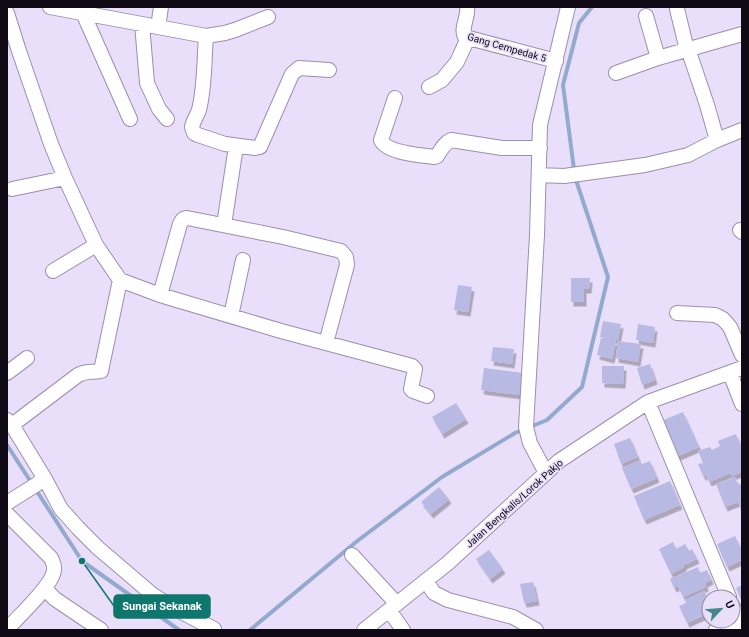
<svg xmlns="http://www.w3.org/2000/svg" width="749" height="637" viewBox="0 0 749 637" font-family="Roboto,sans-serif">
<style>
.lines{fill:none;stroke-linecap:round;stroke-linejoin:round}
.stream{stroke:#94a9ce;stroke-width:4}
.building{fill:#b8bae3;filter:url(#shadow)}
.street-casing{stroke:#9c8eae;stroke-width:16}
.street{stroke:#fff;stroke-width:14}
.labels{text-anchor:middle;stroke-width:3.5;stroke-linejoin:round;paint-order:stroke}
.street-label{font-size:10px;fill:#0f0a15;stroke:#eadffa}
.leader{fill:none;stroke:#0f766e;stroke-width:1.5}
.callout-dot{fill:#0f766e;stroke:#eadffa;stroke-width:1.5}
.callout{fill:#0f766e;stroke:#0f766e;stroke-width:1.5}
.callout-label{font-size:11px;text-anchor:middle;font-weight:bold;fill:#fff}
</style>
<defs>
<filter id="shadow"><feDropShadow dx="2.5" dy="4.5" stdDeviation="0" flood-color="#0004"/></filter>
</defs>
<rect width="100%" height="100%" fill="#eadffa"/>
<g class="lines">
<path class="stream" d="M7 445 82 561 179 630
M250 630 356 542 442 477 515 433 547 420 582 387 608 277 575 177 563 85 579 23 592 7"/>
</g>
<path class="building" d="M571 278H590L589 289H584V302H571Z
M458 285 472 287 468 312 454 310Z
M603 321 621 324 618 340 600 337Z
M638 324 655 327 653 343 636 340Z
M601 338 616 341 612 359 597 355Z
M618 341 641 344 638 362 616 358Z
M493 347 514 349 512 364 491 361Z
M650 364 655 380 642 385 637 368Z
M602 366H624L623 384 602 383Z
M484 368 523 373 520 395 481 390Z
M456 403 466 419 442 434 432 417Z
M683 412 699 447 676 457 661 421Z
M736 434 742 450V472L732 476 731 473 709 482 706 475 703 476 698 464 703 463 698 451 710 447 712 450 720 446 718 441Z
M630 438 638 457 621 464 614 444Z
M640 460 642 464 650 461 657 478 631 489 622 468Z
M735 477 738 485 742 483V514L738 502 725 507 716 484Z
M670 481 680 505 644 520 634 496Z
M439 487 449 499 431 514 421 502Z
M735 536 742 551V560L727 567 717 544Z
M673 542 676 549 685 544 689 551 692 549 697 559 684 565V567L671 574 659 549Z
M489 550 503 569 490 579 476 559Z
M698 567 700 573 707 570 711 580 705 583 706 587 683 597 678 586 674 588 670 579Z
M533 582 537 601 524 603 520 584Z
M742 585V602L736 588Z
M704 591 709 600V613L687 623 679 606 686 603 685 600Z"/>
<g class="lines">
<defs>
<path id="street" d="M50 7 158 27 161 7
M467 7C469 17 460 28 465 37L556 61
M677 9 687 50
M7 13 19 51 51 144 65 178 96 245 120 280 101 371C92 373 88 370 78 375L12 425
M83 13 130 119
M646 16 658 58
M142 24 147 83 159 109 167 119
M158 27 206 36C204 61 205 86 199 110 197 116 193 121 192 127L194 133 198 135 225 144 255 148 260 147 292 74 299 68 329 70
M206 36 225 33 235 30 268 17
M688 49 707 105 717 140
M616 73 658 58 742 34
M429 87 442 80 457 62 468 38
M395 98 381 140C386 153 421 155 434 157L437 156C441 150 444 143 451 140L502 148H540
M539 175 564 176 645 165 688 155 717 140 742 130
M12 189 65 178
M224 225 236 146
M740 230 742 232
M53 271 96 245
M120 280 160 295 281 331 412 366 415 369 411 389 413 391 427 396
M160 295 180 224C182 220 183 218 187 218L283 237 341 251 346 257 347 265 326 343
M677 313 715 315 723 319 730 327 742 355
M231 316 243 260
M7 373 27 358
M730 373 742 404
M648 402 729 597
M7 420 12 425 45 479 61 509 78 528 98 548 153 595 174 608 214 629
M546 473 530 443 526 427 537 235 540 125 568 7
M7 503 45 479
M7 514 51 558C53 563 55 566 54 570 53 585 18 617 7 629
M352 555 397 604
M426 581 434 593 448 600 513 617 536 630
M45 589 55 599 101 630
M733 607 740 623 741 630
M389 610 403 630
M364 630 448 563 559 461 648 402 742 368
M716 630 742 622"/>
</defs>
<use href="#street" class="street-casing"/>
<use href="#street" class="street"/>
</g>
<g class="labels">
<g class="street-label">
<text transform="translate(507 47) rotate(16)" y="4">Gang Cempedak 5</text>
<text transform="translate(514 503) rotate(-42)" y="4">Jalan Bengkalis/Lorok Pakjo</text>
</g>
</g>
<path class="leader" d="M82 561L114 606"/>
<circle class="callout-dot" cx="82" cy="561" r="4"/>
<rect class="callout" x="114" y="595" width="96" height="23" rx="4"/>
<g class="callout-label">
<text x="162" y="610">Sungai Sekanak</text>
</g>
<rect width="749" height="637" fill="none" stroke="#0f0a15" stroke-width="16"/>
<g transform="translate(721 609) rotate(64)"><circle r="19" fill="#eadffa" stroke="#928a9e"/>
<path d="M0-3L7 15L0 10L-7 15Z" fill="#41898b"/>
<text y="-6" font-size="11" font-weight="bold" text-anchor="middle" fill="#0f0a15">U</text>
</g>
</svg>
